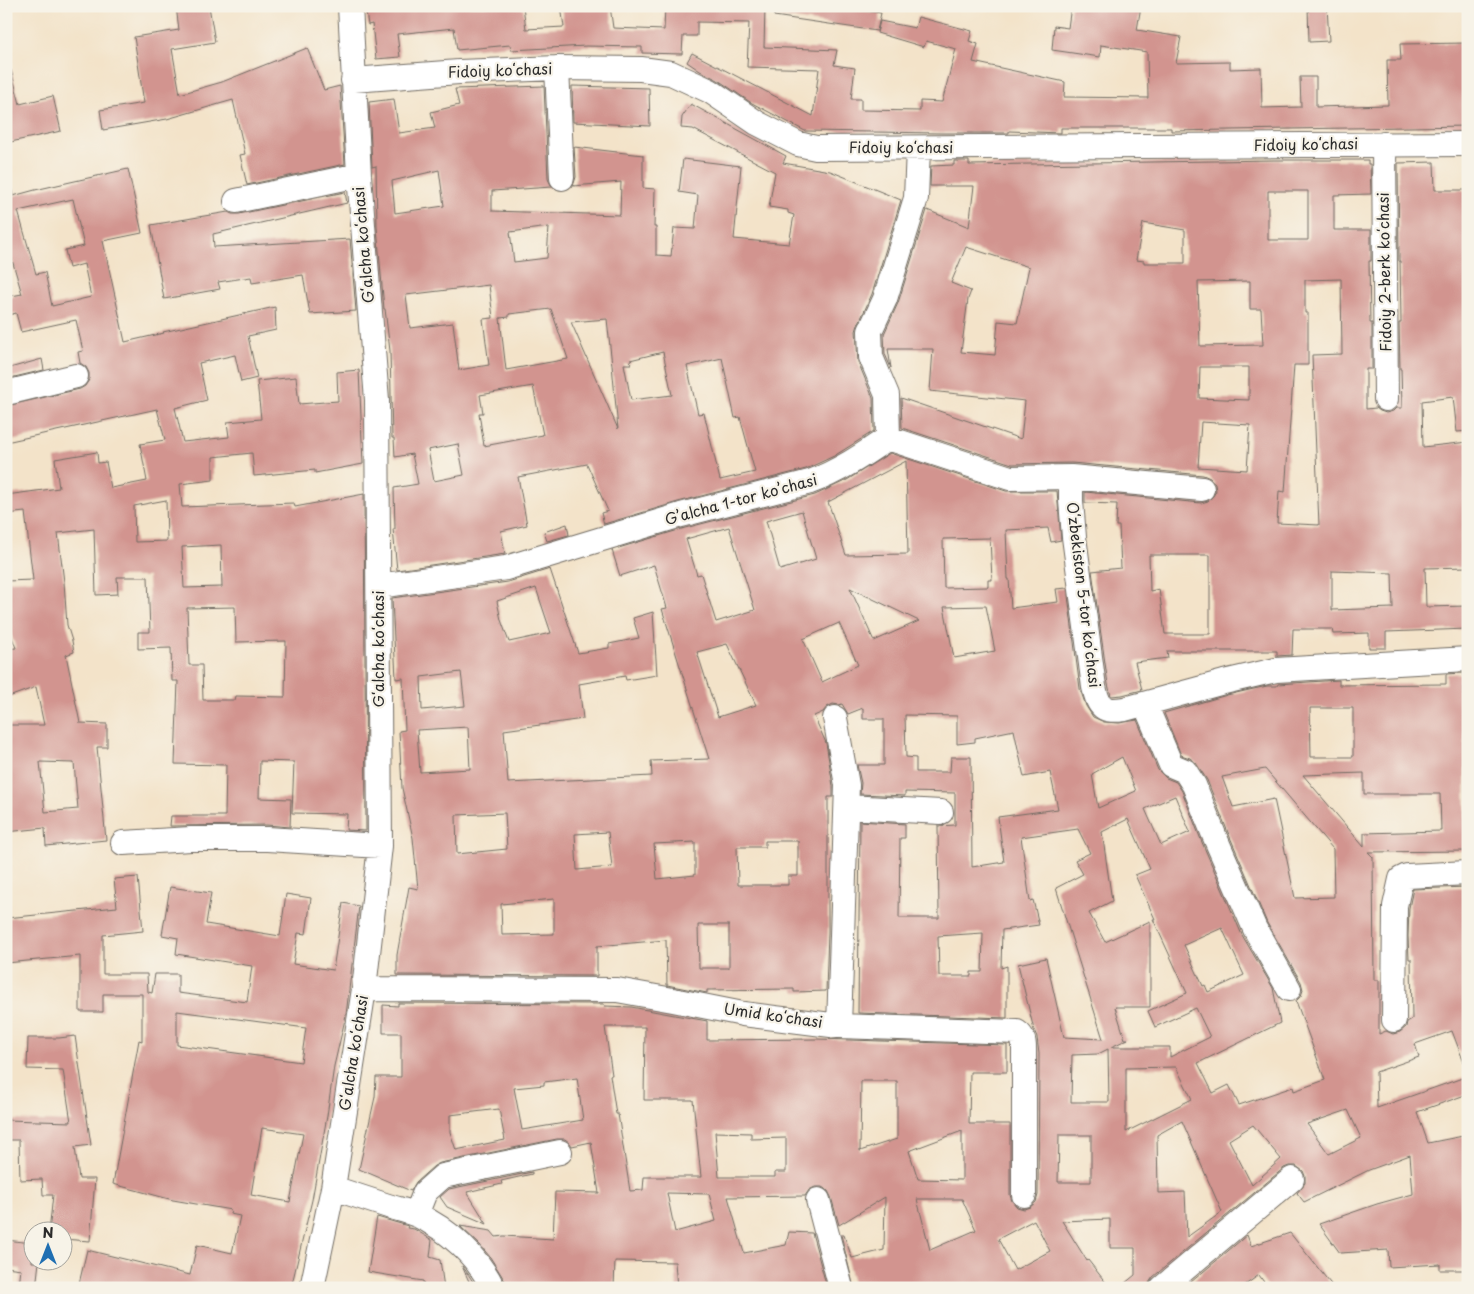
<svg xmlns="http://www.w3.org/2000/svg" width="1474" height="1294" viewBox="0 0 1474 1294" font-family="'Playpen Sans',sans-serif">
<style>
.building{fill:#d2948f;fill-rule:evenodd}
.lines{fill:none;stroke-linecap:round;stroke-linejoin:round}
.minor-casing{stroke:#716b62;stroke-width:26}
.minor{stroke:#fff;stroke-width:24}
.labels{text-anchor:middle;stroke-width:4.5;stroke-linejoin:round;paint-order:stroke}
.street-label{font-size:15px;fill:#2b2b2b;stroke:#f7f3e8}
</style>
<rect width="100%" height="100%" fill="#f7f3e8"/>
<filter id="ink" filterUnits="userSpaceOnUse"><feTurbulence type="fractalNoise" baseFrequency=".02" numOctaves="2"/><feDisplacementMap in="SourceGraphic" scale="10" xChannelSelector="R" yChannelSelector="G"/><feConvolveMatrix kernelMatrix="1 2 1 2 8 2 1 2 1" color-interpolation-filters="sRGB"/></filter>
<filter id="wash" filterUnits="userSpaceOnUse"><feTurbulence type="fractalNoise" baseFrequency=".0096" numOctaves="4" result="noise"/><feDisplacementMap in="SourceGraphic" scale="20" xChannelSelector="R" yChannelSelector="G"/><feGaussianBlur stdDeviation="1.12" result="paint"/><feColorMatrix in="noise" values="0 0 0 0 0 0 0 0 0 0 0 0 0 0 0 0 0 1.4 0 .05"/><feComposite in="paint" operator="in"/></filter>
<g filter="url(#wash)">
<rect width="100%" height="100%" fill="#f3e3c9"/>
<g id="blocks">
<path class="building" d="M176 6H209L215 42 172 49 180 94 222 82 307 48 324 90 340 86 345 164 247 185 240 155 245 154 233 100 167 119 103 130 100 110 144 103 134 37 179 30Z
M365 6H523L526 29 564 27 561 6H610L613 28 664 30 665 6H743L765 8 764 47 837 50 834 65 855 68 851 99H861V110L920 111V101L942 102 956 49 926 41 924 47 877 33 880 21 915 28 918 17 972 31 969 41 978 44 973 62 1065 82 1064 97 1148 98 1147 52 1101 45 1100 57 1052 50 1054 26 1068 28 1071 6H1141L1137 30 1181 37 1176 63 1230 62V69L1261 68 1262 108 1301 107 1300 77H1316V107L1388 105 1387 60H1401L1400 44 1468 43V126L1171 131V128H1061V133L1009 131V133H941L805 131 750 102 718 80 700 71 687 62 692 53 813 116 819 69 747 67 749 23 697 22V36H683L682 54 642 53V47L586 46 511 50 510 45 457 50 454 28 397 34 400 57 376 59 372 24 368 25Z
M775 6H829L881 13 877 31 774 16Z
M1308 6H1327L1329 41 1309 42Z
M11 70 20 104 53 96 61 131 6 143V71Z
M544 86 548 179 552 187 492 191V211L620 215 621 182 573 186 576 177 574 147 643 155V188L655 189 654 227H656V255L671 256 674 228 695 229 698 195 679 192 683 159 741 166 734 239 789 244 794 215 788 213V210L769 207 775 172 693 129 681 128 682 117 691 104 786 156 783 163 830 171 901 200 872 294 858 325 856 331 858 362 873 398 874 431 834 456 806 469 678 502 604 524 601 513 608 511 587 464 518 477 527 525 501 531 505 554 397 570 393 529H395L394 488 418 484 412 454 395 457 394 438H392L390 351 385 309H384L377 227 376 166 372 167 369 102 394 99 399 133 435 128 431 112 459 105 455 89ZM439 170 444 206 395 213 392 181ZM549 227 547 258 514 262 510 232ZM489 285 493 318 483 319 489 365 459 370 453 323 410 328 406 295ZM551 309 568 359 506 370 500 318 509 317V314ZM607 319 612 365 618 429 571 322ZM663 352 672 395 631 400 624 364H631L630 360ZM722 358 735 418 740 417 755 472 720 480 704 413 698 414 687 366ZM533 386 543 435 484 446 479 413H483L480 395ZM458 444 464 475 434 481 428 450Z
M572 86 649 88 650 126 573 122Z
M1274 160H1368V164H1370L1371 194 1334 195V230H1371V261H1369L1370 323H1372V369H1366V409L1376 408 1380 411 1386 413 1393 411 1396 408H1402L1401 369H1400L1399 323H1401L1400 261H1399L1398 163 1434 162 1435 190H1468V431L1457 432 1453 397 1422 401 1423 447 1468 442V567L1425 568 1426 607 1468 606V629L1386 632V648H1369V633L1333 634 1332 629H1293L1292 655 1277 656V651H1167L1168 658 1135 662 1142 690 1122 695 1111 696 1108 684 1092 571 1121 568 1119 526H1116L1117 504 1085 503V492L1201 503 1208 501 1213 496 1216 491 1215 484 1210 478 1203 475 1072 463 1012 464 902 428 901 398 1021 439 1025 401 930 391 933 349H888L891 368 885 354 884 334 898 303 927 210 969 227 974 186H930L931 166 954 165V161H969V165ZM1268 191H1308V240H1268ZM1143 223 1185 230V263H1144V261L1136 260ZM966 247 1029 267 1017 323 998 321 995 355 961 352 968 299 971 291 951 283ZM1341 279 1342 354 1312 355 1319 525 1277 523 1279 491 1285 492 1294 365H1308V313H1305V280ZM1250 281V309H1261L1263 345 1200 346 1198 282ZM1200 367H1249V400L1199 398ZM1201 422 1250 425 1247 470 1198 467ZM1149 555H1210V634H1165L1159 589 1150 591ZM1332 571 1392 573 1393 608 1332 610Z
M128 169 142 233 103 241 125 342 164 333 163 332 275 307 276 330 248 336 257 378 241 382 235 355 199 363 207 400 175 408 183 442 229 437 227 422 261 419 257 381 296 377 299 404 338 401 337 372 359 370 363 464 315 473V470L254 476 252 453 213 457V480L180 484 182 507 294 503 295 507 364 494 366 831 346 830 347 814 292 813 294 762 260 761 259 798 291 799 290 827 267 825 170 826 171 816H225L226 765 175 764 178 681H172L171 648 138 649V632H150L148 577H117L118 594 96 595 94 529 58 533 64 582 67 625 72 641 74 652 66 655 80 723 107 724V747H97L106 840 46 846 45 828 6 832V725H44L36 687 6 698V649L16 648 6 621V581L33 580 25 512 6 514V495L59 488 55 459 97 452 98 463 106 462 111 488 147 481 140 444 165 440 157 409 6 442V406L80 389 85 386 89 380V373L86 367 80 363 78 352 83 351 76 320 21 332 16 313 6 316V297L22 294 6 239V188L11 187 13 196 35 190ZM73 199 84 246 65 250 69 268 84 264 91 297 52 306 45 272 36 274 18 211ZM166 500 167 541 135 542 134 506ZM221 545 222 587 184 588 182 547ZM235 607 236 642 286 641 285 697 236 696 235 700H203L202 665H189L187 608ZM40 762 74 763 78 809 45 812Z
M345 192 347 203 213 234 214 247 350 239 356 311 310 314 303 275 252 283 251 277 218 282 220 289 164 299 151 225 228 212 232 214H239Z
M42 359 44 370 6 379V369Z
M890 453 1006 491H1057L1061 540 1051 542 1048 528 1006 530 1008 579H1009L1011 608 1058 602 1056 589 1067 588 1080 689 1086 706 1093 717 1104 722 1119 723 1137 720 1158 770 1166 778 1176 782 1182 791 1201 840 1242 935 1273 988 1280 1023 1198 1063 1213 1093 1229 1085 1239 1105 1293 1087 1294 1091 1325 1080 1296 1001 1301 996 1303 990 1301 982 1267 923 1227 830 1207 780 1196 763 1190 758 1181 755 1164 713 1227 695 1267 686H1277L1278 684 1339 680V685L1446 684V674L1464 673 1466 851 1368 852 1373 857 1374 980H1379V1034L1386 1031 1393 1034 1400 1032 1406 1027 1407 1022 1412 1019 1411 959H1409L1408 936 1409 908 1413 889 1468 887V1067L1466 1068 1452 1031 1415 1044 1419 1057 1376 1072 1377 1108 1468 1076V1094L1417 1112 1428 1143 1468 1135V1270H1440V1264L1389 1267 1388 1250 1340 1253 1319 1224 1377 1204 1413 1194 1410 1155 1369 1170 1304 1202 1297 1193 1305 1183V1176L1303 1171 1296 1166H1289L1284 1168 1153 1277 1149 1283V1288H1119L1135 1275V1248H1110V1219L1062 1221 1087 1261 1088 1260 1110 1288H854L841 1235H844L852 1258 884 1250 885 1197 839 1225 831 1197 828 1191 822 1187H815L809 1190 805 1196 728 1197 744 1253 786 1245 789 1232 812 1233 827 1288H677L675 1262 615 1261 614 1288H507L505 1281 490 1257 480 1245 460 1226 491 1231 496 1237 504 1236 553 1239 555 1192 599 1193 591 1142 572 1146 570 1143 565 1139H557L440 1163 434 1166 416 1182 411 1191 359 1169 375 1097 376 1077H401V1033H383V1005L398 1006V1003L604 1004 605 1006 631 1007 707 1021V1040L818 1039 1007 1045V1072H970L969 1124H1010V1195L1012 1201 1017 1207 1024 1209 1030 1207 1036 1202 1038 1195 1039 1054 1037 1037 1034 1030 1018 964 1046 958 1064 1037 1103 1039 1056 888 1083 874 1075 860 1090 853 1078 829 1021 837 1030 901 1033 900 1039 925 1002 930 1001 968 1007 966V1018L858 1013 860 821 905 824V838H900L899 918H939L938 826 955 825V793L905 792V796L860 794 861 783 857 765H884V719H863V708L848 714 842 704 839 705 833 704 827 707 823 712 814 716 826 743 833 786V797H828V931L826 991 794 992V989L707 990V993L667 985 666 940 597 946V976L397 975V955L409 887 418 889 413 838 402 788 399 731 405 730 403 678 396 679 392 598 508 582 550 569 578 653 609 648V644L639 638 633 618 653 612 657 675 626 680 625 676 579 684 583 719 504 730 508 783 652 776 651 761 709 759 662 609 667 608 654 565 620 576 612 550 685 528 815 495 847 480ZM906 461 908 554 846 555 828 502ZM802 511 816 559 780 570 766 521ZM729 527 755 610 716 622 701 574 697 575 686 539ZM990 538 992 580H988V587L944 588 943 539ZM536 588 551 633 509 642 501 620 497 601ZM850 588 919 621 874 641ZM986 606 995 651 954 658 944 607ZM839 623 858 665 822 682 803 639ZM727 644 756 705 718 717 697 652ZM461 672 465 706 422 710 421 677ZM1310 708H1353V757H1311ZM905 715 957 716V744L975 742V738L1014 730 1024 777 1050 772 1058 809 998 817 1004 862 972 867 971 757H951L950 772H916V758L906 757ZM468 727 470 769 420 772 417 730ZM1122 757 1136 791 1098 808 1092 774ZM1265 769 1333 849 1334 897 1295 898 1274 799 1233 807 1222 777ZM1364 773V794H1440L1441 831 1364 833V847L1303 775ZM1175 796 1190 832 1161 845 1145 809ZM505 813 507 849 457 854 456 815ZM1128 819 1150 869 1135 875 1155 919H1153L1187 993 1148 1011 1155 1027 1196 1008 1210 1037 1170 1057V1047H1111L1128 1039H1125L1115 1007H1150V921L1105 942 1089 913 1112 901 1102 832ZM608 832 612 867 577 870 575 834ZM765 841H798V876H788V885H738L737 847H765ZM695 842V875L657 879 654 844ZM554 899V934L502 935 501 904ZM698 925H729V968H699ZM1222 928 1244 975 1208 992 1205 985 1203 986 1184 945ZM983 933 982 972H971V976H939L938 936ZM605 1027H645L644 1100H693L701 1177H644L643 1190 630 1191 618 1114H616L610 1075H612ZM1108 1049 1109 1102H1071L1072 1055 1098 1054ZM1176 1067 1192 1099 1126 1132V1068ZM577 1078 583 1120 522 1130 514 1088 544 1085V1082ZM861 1081H897V1139L860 1151ZM499 1109 505 1140 456 1150 450 1132V1115ZM1348 1110 1361 1138 1329 1154 1307 1124ZM1182 1121 1222 1212 1187 1237 1185 1192 1158 1193 1157 1135ZM1253 1125 1281 1159 1252 1185 1229 1140ZM962 1131V1180L918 1179 909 1151ZM715 1132 751 1133V1139L786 1138V1172H775V1177H719ZM1059 1135H1091V1182H1058ZM667 1193 709 1194 716 1221 675 1232ZM917 1199H962L976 1230 930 1250ZM1034 1220 1050 1251 1015 1270 998 1239Z
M567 524 569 535 547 541 544 532Z
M138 877 143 931 103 935V974H147L148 992 152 993 155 974H178V993L247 1002 252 966 176 954 178 938 162 935 170 887 211 893 206 924 280 936 286 894 311 898 306 934 298 933 293 964 333 970 343 903 359 906 346 1015 334 1066 327 1116 312 1200 291 1288H78L87 1250 190 1275 197 1245 232 1253 240 1216 230 1214 231 1210 173 1200 113 1184 139 1040 142 1041V994H103V1012H80V956L6 963V918L117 907 114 879ZM177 1011 306 1028 301 1062 177 1045ZM262 1128 303 1134 290 1202 251 1195Z
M75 1036 91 1145 75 1147 79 1179H95L90 1241 62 1239V1232H49L53 1195H43L42 1179 20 1180 19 1140H6V1120L71 1122 63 1070 27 1069 28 1038H59Z
M532 1172V1174L501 1181 502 1184 467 1192 487 1224 447 1207 440 1197 449 1189Z
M377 1217 408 1226 407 1228 414 1229 432 1240 430 1257 440 1260 444 1288H424L423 1281 368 1272Z
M1290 1233 1334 1288H1268L1259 1275 1241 1288H1184L1247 1235 1251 1246Z
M6 1240 32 1243V1262H39L36 1288 19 1286 21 1269 6 1267Z
M462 1266 468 1274 477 1288H472Z"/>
</g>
</g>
<g filter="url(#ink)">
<use href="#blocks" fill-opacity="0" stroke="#716b62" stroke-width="1"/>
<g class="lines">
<defs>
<path id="minor" d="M557 68 562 178
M353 80 459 72 557 68 641 69 671 73 710 91 757 123 798 144 816 148 1468 144
M1384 144 1386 399
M236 201 359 175
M6 393 76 376
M888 438 1010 478 1071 477V501L1074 537 1094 687C1099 708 1103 712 1125 709L1224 682 1276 670 1468 659
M1071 477 1202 489
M379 586 506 568 681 515 810 482C838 472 863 455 888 438L887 395 871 357 870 331 885 299 916 198 918 148
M1145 704 1171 765 1185 771 1194 785 1214 835 1255 929 1289 989
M835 718 847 785 839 1026
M847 807 941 812
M123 843 191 839H267L380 846
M364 989 617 990 673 1000 743 1014 839 1026 1017 1032C1023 1036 1024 1041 1024 1049V1195
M1394 1020 1395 906 1401 879 1407 876 1468 873
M333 1188C351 1194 370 1200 388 1206 397 1209 408 1211 417 1215 448 1229 478 1257 493 1288
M818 1200 841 1288
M416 1215 425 1192 443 1176 560 1152
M312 1288 333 1188 364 989 380 846 377 400 359 175 350 6
M1162 1288 1292 1179"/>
</defs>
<use href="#minor" class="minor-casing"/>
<use href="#minor" class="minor"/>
</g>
</g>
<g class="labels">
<g class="street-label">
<text transform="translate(500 71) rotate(-2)" y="5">Fidoiy koʻchasi</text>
<text transform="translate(1306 145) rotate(-1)" y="5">Fidoiy koʻchasi</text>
<text x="901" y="153">Fidoiy koʻchasi</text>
<text transform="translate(364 245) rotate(-95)" y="5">Gʻalcha koʻchasi</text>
<text transform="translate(1385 272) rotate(-91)" y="5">Fidoiy 2-berk koʻchasi</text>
<text transform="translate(741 500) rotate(-15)" y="5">Gʼalcha 1-tor koʼchasi</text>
<text transform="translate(1083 595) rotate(83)" y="5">Oʻzbekiston 5-tor koʻchasi</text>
<text transform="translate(379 649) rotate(-90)" y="5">Gʻalcha koʻchasi</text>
<text transform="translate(773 1016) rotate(8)" y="5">Umid koʻchasi</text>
<text transform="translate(354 1053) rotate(-81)" y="5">Gʻalcha koʻchasi</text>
</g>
</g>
<rect width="1474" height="1294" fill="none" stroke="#f7f3e8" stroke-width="25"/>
<g transform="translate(48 1246)"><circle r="24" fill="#f7f3e8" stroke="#a5a39c"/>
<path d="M0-4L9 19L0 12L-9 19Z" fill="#1f6fb2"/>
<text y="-8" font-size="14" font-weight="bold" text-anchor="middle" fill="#2b2b2b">N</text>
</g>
</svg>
